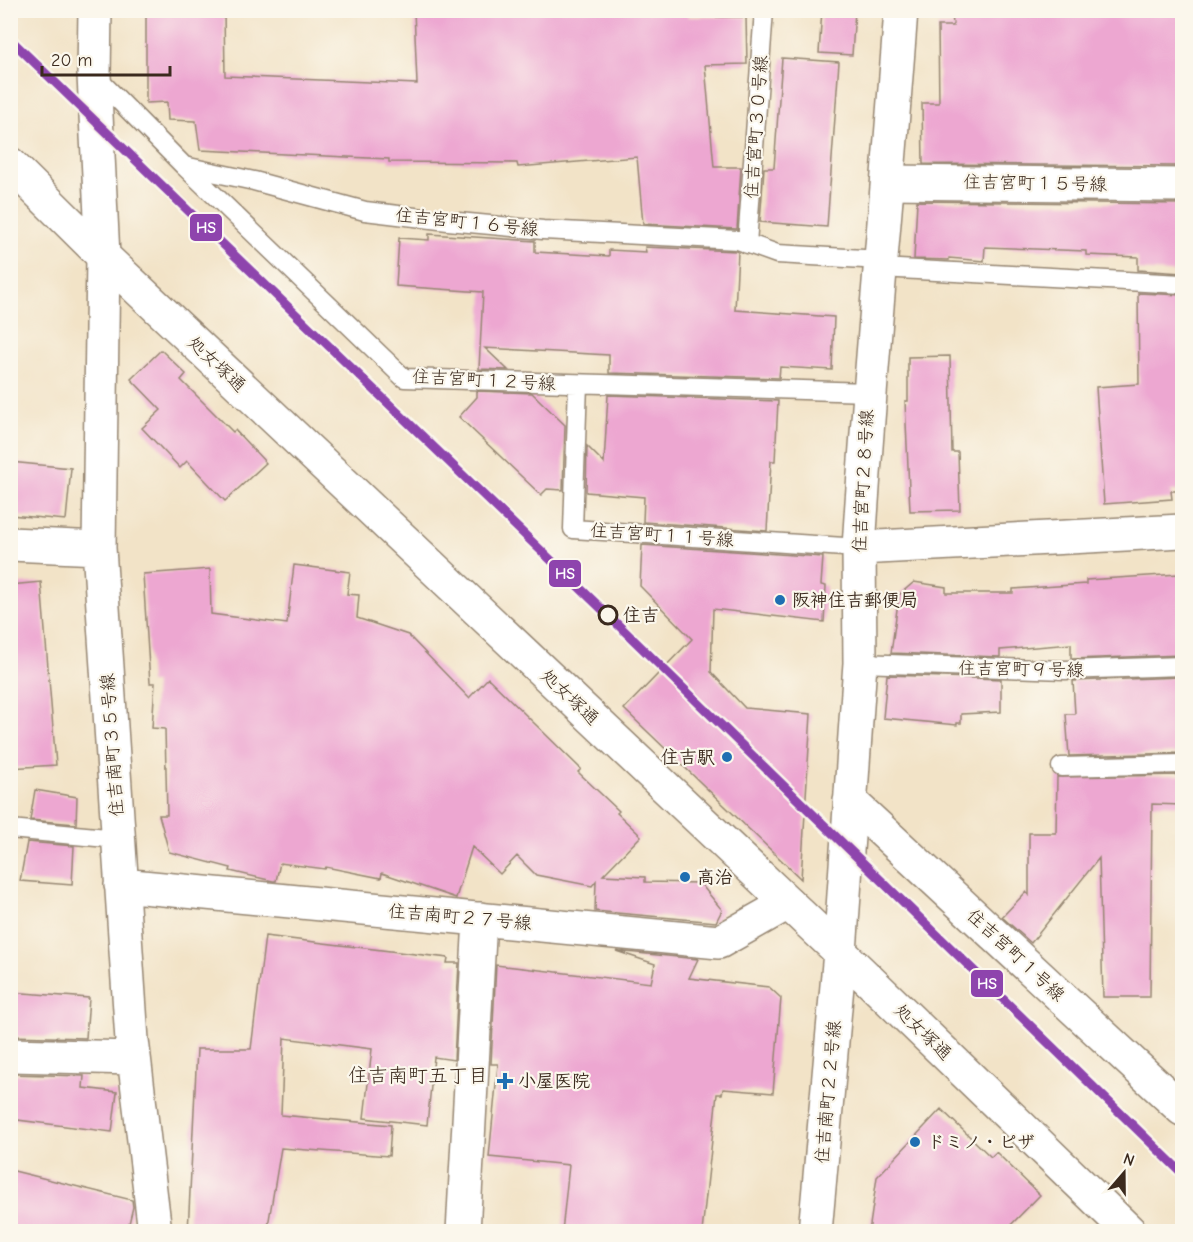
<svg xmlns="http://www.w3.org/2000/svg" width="1193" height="1242" viewBox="0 0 1193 1242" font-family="'Comic Neue','Klee One',sans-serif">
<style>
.building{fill:#eda7d1}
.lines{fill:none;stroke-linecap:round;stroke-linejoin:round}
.service-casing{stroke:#968672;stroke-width:21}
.minor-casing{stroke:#968672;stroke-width:36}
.tertiary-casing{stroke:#968672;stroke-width:36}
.service{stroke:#fff;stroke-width:18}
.minor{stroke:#fff;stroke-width:33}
.tertiary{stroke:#fff;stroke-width:33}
.rail-1-casing{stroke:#fbf7ec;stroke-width:14}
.rail-1{stroke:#8e44ad;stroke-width:9}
.poi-dot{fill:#1f6fb2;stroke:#fbf7ec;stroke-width:2}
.stop-dot{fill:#fbf7ec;stroke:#3b2a1e;stroke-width:3}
.labels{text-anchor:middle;stroke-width:4.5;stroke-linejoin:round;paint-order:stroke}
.street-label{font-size:18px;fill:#3b2a1e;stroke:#fbf7ec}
.poi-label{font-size:18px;font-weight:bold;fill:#3b2a1e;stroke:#fbf7ec;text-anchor:start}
.stop-label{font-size:18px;font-weight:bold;fill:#3b2a1e;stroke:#fbf7ec;text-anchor:start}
.neighbourhood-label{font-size:20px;fill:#3b2a1e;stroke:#fbf7ec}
.line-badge{stroke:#fbf7ec;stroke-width:2}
.badge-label{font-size:16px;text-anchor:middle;font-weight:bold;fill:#fff}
</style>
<rect width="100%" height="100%" fill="#fbf7ec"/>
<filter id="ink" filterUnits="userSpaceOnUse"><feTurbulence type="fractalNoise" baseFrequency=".0167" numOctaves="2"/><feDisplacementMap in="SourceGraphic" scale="12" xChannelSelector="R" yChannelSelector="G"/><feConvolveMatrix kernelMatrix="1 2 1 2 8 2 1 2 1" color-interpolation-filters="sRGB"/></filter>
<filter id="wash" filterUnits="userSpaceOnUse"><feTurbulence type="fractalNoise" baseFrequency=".008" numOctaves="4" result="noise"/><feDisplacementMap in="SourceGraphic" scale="24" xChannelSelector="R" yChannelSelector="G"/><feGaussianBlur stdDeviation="1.35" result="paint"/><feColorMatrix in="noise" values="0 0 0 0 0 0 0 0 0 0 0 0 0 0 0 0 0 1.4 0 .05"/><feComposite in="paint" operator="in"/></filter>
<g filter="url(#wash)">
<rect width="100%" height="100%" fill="#f2e3c7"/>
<g id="blocks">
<path class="building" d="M146 10H224L225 76 417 84 414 10H647V13L688 12V17H746L747 64 705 65 714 167H741L737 229 643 224 637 157 518 167 517 163 389 162V159L200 150 196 121 168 120 167 102 146 103Z
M822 10H855L852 55 819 53Z
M952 10H1182V166L923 164 922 103H939L938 26H953Z
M782 58 839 62 827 227 760 222 764 168H774Z
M917 201 1182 204V273L1138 270V257L1086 255V251L985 247 984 261 949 258V260L914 259Z
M429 234 535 241V252L609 256V250L646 252 645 247 736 251 738 252 735 310 834 317 832 370 780 367 779 378 609 373V355L485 348 508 370 479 369 483 292 396 286 399 238 429 240Z
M1138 293 1182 295V491H1171L1172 499 1104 504 1096 387 1139 384Z
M161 350 186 374 181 380 233 432 235 430 266 463 225 501 187 461 180 468 142 428 161 410 131 379Z
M950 356 952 452H958L960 510 910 511 905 401H908V357Z
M477 391 532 393 565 425 563 490 547 489 541 495 459 417 477 397Z
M608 395 778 401 775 461H771L767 531 643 522 644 497 586 492 587 446 604 463Z
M10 462 71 468 66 520 10 515Z
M642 545 823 557 821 585 826 586 824 622 713 609 711 672 745 708 811 714 801 879 624 709 692 639 640 586Z
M294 565 350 572 347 594 359 595 357 618 408 635 469 698 488 678 581 769 578 772 619 811 617 813 641 836 603 875 645 877V882L700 883 722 910 716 922 595 911 596 881 592 886 536 875 517 856 500 874 472 847 456 898 382 873 381 878 326 867 325 869 280 863 276 881H273L230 871 231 868 169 852 159 815H167L165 729 152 728 155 683H150L143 574 210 569 211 614 287 624Z
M1179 574 1182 655 1071 659V644L1000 650V657L891 653 899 595 914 582 946 587V593H1013V589L1086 584V580Z
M41 582 56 765 10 768V585Z
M887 675 1001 679V712L961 714V723H957V725L883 718Z
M1182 677V753L1069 756 1066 714H1075L1073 681Z
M1182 775V805L1152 804 1150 997H1103L1099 858 1031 943 1002 917 1026 892 1029 896V833H1056L1057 777Z
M35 790 77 797 76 824 30 820Z
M27 842 74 846 72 885 20 881Z
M265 936 448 958 447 963H459L454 1060 434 1057 427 1125 364 1118 372 1049 284 1038 281 1115 391 1125 389 1156 281 1148 267 1232H188L197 1049H251Z
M616 951 698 959 689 978 769 987 781 998 773 1093 723 1089 722 1094H717L702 1232H562L569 1165 489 1157 498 1064H491L496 965 651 983 655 964Z
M10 992 89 998 86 1038 10 1036Z
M10 1074 84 1076 83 1088 117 1092 112 1132 10 1119Z
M941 1109 991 1157 996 1152 1040 1195 1004 1232H869L877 1177Z
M10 1170 132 1200 133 1207 127 1232H10Z"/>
</g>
</g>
<g filter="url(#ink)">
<use href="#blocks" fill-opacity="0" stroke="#968672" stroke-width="1.5"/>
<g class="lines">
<defs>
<path id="service" d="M94 75 184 166 404 378 868 392
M184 166 254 181 365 211 448 221 543 230 738 240 777 254 881 260
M747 244 764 10
M880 268 1182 284
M578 384 573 529 859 548
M860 663 1065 670 1182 666
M1061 767 1182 764
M10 829 118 839"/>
<path id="minor" d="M888 182 1182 185
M103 256 99 548 132 1040 155 1232
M10 544 99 548
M850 801 1182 1109
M121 885 719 942 788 903
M840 952 860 663 859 548 1182 531
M10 1055 134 1058
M463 1232 480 919"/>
<path id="tertiary" d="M95 10 94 75 103 256
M10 164 103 256 840 952 1130 1232
M859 548C870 369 888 190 901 10
M815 1232 840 952"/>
</defs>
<use href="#service" class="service-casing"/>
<use href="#minor" class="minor-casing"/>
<use href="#tertiary" class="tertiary-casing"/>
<use href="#service" class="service"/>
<use href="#minor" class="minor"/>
<use href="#tertiary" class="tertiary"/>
<defs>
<path id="rail-1" d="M10 39 608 615 1182 1173"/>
</defs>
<use href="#rail-1" class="rail-1-casing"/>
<use href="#rail-1" class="rail-1"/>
</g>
</g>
<g class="poi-dot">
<circle cx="780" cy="600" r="6"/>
<circle cx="727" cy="757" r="6"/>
<circle cx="685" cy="877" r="6"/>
<path d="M502 1072h6v6h6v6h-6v6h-6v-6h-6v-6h6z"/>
<circle cx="915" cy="1142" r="6"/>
</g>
<circle class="stop-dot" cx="608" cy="615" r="9"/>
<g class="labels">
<g class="street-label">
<text transform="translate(756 127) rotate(-86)" y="6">住吉宮町３０号線</text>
<text transform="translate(1035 183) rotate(1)" y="6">住吉宮町１５号線</text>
<text transform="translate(467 222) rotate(6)" y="6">住吉宮町１６号線</text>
<text transform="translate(217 364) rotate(43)" y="6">処女塚通</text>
<text transform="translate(484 380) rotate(3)" y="6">住吉宮町１２号線</text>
<text transform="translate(863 481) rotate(-87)" y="6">住吉宮町２８号線</text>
<text transform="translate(662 535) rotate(4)" y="6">住吉宮町１１号線</text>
<text transform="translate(1021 669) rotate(1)" y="6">住吉宮町９号線</text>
<text transform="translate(570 697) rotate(43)" y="6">処女塚通</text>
<text transform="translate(112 745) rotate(-94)" y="6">住吉南町３５号線</text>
<text transform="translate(460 917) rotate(5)" y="6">住吉南町２７号線</text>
<text transform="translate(1016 955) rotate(43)" y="6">住吉宮町１号線</text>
<text transform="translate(923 1032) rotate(44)" y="6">処女塚通</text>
<text transform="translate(828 1092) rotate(-85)" y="6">住吉南町２２号線</text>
</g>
<g class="poi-label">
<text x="792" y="606">阪神住吉郵便局</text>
<text x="715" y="763" text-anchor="end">住吉駅</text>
<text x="697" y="883">高治</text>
<text x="518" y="1087">小屋医院</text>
<text x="927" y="1148">ドミノ・ピザ</text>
</g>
<g class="stop-label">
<text x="623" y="621">住吉</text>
</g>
<g class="neighbourhood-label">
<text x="418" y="1082">住吉南町五丁目</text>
</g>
</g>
<g class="line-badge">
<rect x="189" y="213" width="34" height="29" rx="6" fill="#8e44ad"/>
<rect x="548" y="559" width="34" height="29" rx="6" fill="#8e44ad"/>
<rect x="970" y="969" width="34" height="29" rx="6" fill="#8e44ad"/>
</g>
<g class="badge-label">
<text x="206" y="233">HS</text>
<text x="565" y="579">HS</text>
<text x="987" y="989">HS</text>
</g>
<rect width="1193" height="1242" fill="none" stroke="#fbf7ec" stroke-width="36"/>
<g transform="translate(1124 1173) rotate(20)" stroke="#fbf7ec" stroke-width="4.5" paint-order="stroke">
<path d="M0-4.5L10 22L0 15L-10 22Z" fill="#3b2a1e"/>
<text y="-9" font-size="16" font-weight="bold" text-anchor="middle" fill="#3b2a1e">N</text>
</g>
<path d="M42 66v9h128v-9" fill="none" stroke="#3b2a1e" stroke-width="3"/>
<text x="51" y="66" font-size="18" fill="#3b2a1e" stroke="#fbf7ec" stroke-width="4.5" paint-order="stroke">20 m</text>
</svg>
